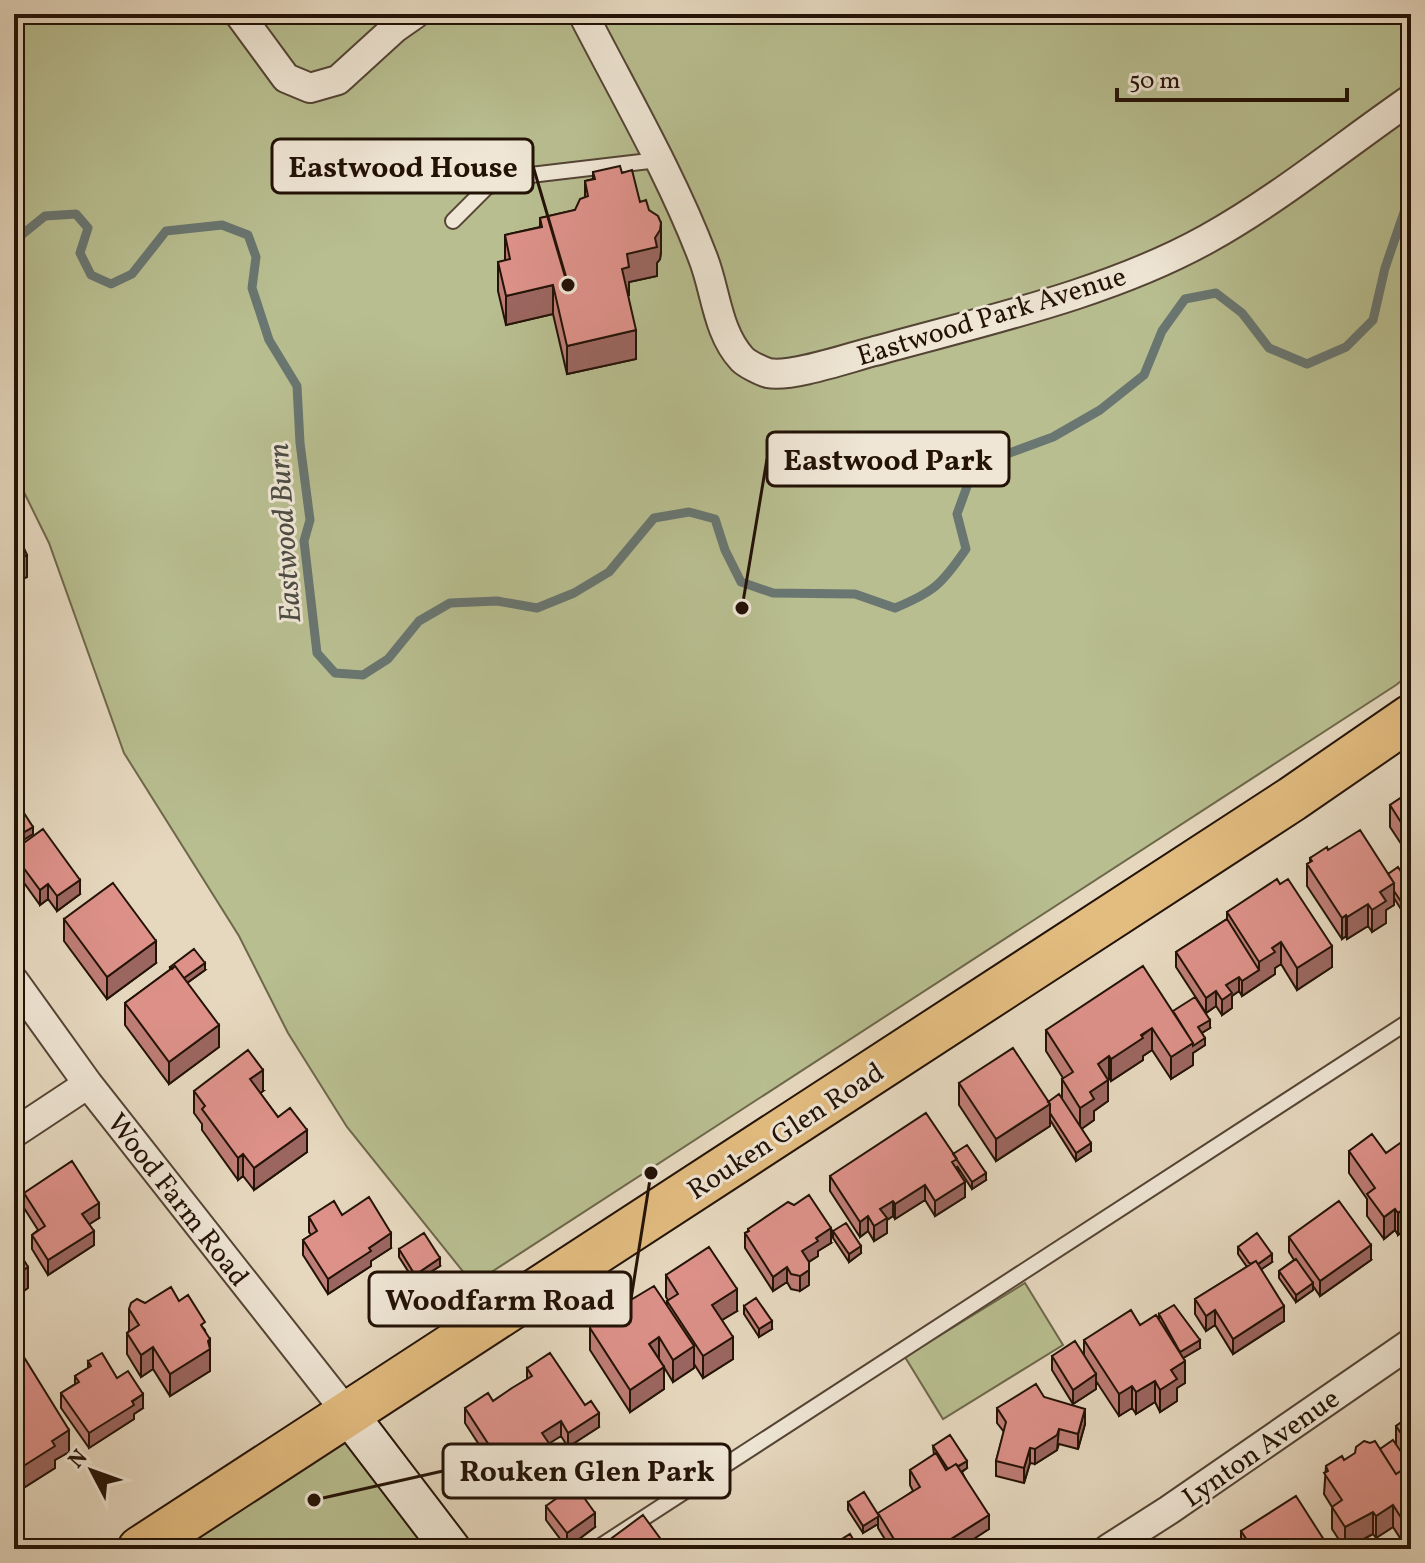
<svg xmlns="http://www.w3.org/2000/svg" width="1425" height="1563" viewBox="0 0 1425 1563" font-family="Vollkorn,serif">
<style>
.green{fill:#b8be90;stroke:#6e684b;stroke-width:2}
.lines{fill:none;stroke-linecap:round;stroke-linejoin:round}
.stream{stroke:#697671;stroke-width:9}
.lane-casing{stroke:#544434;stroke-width:18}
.street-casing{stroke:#544434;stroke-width:32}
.secondary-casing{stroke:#231206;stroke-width:42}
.primary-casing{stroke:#231206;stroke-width:48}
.lane{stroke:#efe6d5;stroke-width:14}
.street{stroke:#efe6d5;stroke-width:28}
.secondary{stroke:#efe6d5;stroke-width:38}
.primary{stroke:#e3bc80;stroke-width:44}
.wall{fill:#be7d76;stroke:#231206;stroke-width:2}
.shaded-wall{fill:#9b6660;stroke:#231206;stroke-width:2}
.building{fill:#dd9189;stroke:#231206;stroke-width:2}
.labels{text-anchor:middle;stroke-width:6;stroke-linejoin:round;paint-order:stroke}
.street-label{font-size:28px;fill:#231206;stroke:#efe6d5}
.water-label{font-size:30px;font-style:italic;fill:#4c4c44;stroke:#efe6d5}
.leader{fill:none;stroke:#231206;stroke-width:3}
.callout-dot{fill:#231206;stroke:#efe6d5;stroke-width:3}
.callout{fill:#efe6d5;stroke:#231206;stroke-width:3}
.callout-label{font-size:30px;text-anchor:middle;font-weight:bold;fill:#231206}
</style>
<rect width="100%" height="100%" fill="#e6d8bf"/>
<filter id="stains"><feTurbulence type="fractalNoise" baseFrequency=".0025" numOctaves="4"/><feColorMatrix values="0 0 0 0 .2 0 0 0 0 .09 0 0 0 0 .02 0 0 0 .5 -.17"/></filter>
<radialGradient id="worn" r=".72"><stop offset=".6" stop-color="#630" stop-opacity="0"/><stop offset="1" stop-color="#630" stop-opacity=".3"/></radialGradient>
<path class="green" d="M14 14H1411V673L1396 685 473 1284 347 1127 288 1033 239 936 124 753 49 543 14 472Z
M1025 1283 1063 1345 943 1419 905 1357Z
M348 1414 451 1549H140Z"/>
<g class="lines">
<path class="stream" d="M14 241 45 216 76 214 88 228 80 253 91 275 111 284 132 274 166 231 222 225 248 235 256 257 252 288 269 340 297 386 300 443 310 520 304 541 317 653 335 673 363 675 388 659 419 621 450 603 497 601 537 608 574 593 609 572 654 518 689 512 715 519 725 550 741 582 773 593 855 594 895 608C934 592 942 584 966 549L957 514 969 481 1004 455 1053 437 1100 410 1144 375 1162 331 1185 299 1216 293 1242 313 1269 348 1307 364 1346 347 1373 320 1385 268 1411 192"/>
<defs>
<path id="lane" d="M453 221 487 187 522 176 658 160
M596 1549 1411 1020"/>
<path id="street" d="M239 14 286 78 310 88 338 80 395 28 415 14
M583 14C624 94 671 174 703 258 716 291 717 332 742 359 747 364 761 371 768 373 791 378 851 357 875 351 983 321 1108 294 1207 239 1279 199 1343 146 1411 99
M14 981 88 1084 348 1414
M14 1133 88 1084
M1108 1549 1169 1510 1411 1343"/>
<path id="secondary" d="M348 1414 451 1549"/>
<path id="primary" d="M140 1549 1292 799 1411 717"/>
</defs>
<use href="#lane" class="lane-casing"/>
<use href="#street" class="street-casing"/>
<use href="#secondary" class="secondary-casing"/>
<use href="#primary" class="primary-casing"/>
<use href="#lane" class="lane"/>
<use href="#street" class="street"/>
<use href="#secondary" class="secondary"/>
<use href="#primary" class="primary"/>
</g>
<path class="wall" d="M593 172 622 173 640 202 661 252 660 259 657 263V276L629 282V295L628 296 636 359 567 374 553 314 506 325 498 291V262L505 261V235L540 227V218L575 210 585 197V181L593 179Z
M1411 791V859L1390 827V805Z
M14 850 80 894 57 911 48 899 40 905 14 869Z
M1328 850 1411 887 1404 914 1394 898V905L1386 910V923L1372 932 1368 926 1347 939 1346 936 1342 939 1307 886V864L1310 862V858Z
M1280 884 1332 967 1297 990 1281 964 1275 968V974L1242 996 1239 991 1232 996V1008L1222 1015 1216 1006 1206 1013 1176 967V952L1227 919V912Z
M64 919 156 963 107 999 64 941Z
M170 967 205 970 187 983 219 1047 169 1084 125 1025V1003L170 970Z
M1173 1011 1210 1028 1202 1033 1205 1045 1193 1053V1065L1171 1079 1152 1050 1143 1056V1060L1111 1081 1109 1078 1108 1079V1101L1094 1111V1120L1081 1129 1091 1151 1076 1161 1050 1120V1126L996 1161 959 1105V1083L1048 1102 1062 1099V1079L1063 1078 1046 1051V1030Z
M194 1091H263L260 1093 278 1117 307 1152 254 1190 243 1176 238 1180 202 1130V1124L194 1113Z
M1411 1141V1234L1405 1238 1402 1232 1398 1235 1395 1230 1384 1239 1367 1216V1199L1349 1173V1151L1386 1153Z
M953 1154 986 1180 972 1189 957 1166 965 1197 935 1216 925 1200 895 1219 893 1216 887 1220V1233L874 1241 868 1231 860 1237 830 1191V1176Z
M24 1193 99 1218 89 1224 94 1245 48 1275 32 1249V1235L38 1230 24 1208Z
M342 1215 391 1248 371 1261V1266L328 1294 303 1255V1240L311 1235 309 1232V1217Z
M748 1229 831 1243 818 1251V1256L809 1262V1285L800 1291 791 1289 787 1282 773 1291 745 1248V1233L748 1232Z
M833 1231 861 1253 849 1262 833 1238Z
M1289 1237 1371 1260 1320 1296 1313 1286V1290L1296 1302 1279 1278V1271L1294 1260 1289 1252Z
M1238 1247 1272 1262 1261 1269 1284 1321 1233 1354 1215 1325 1206 1331 1195 1314V1299L1247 1267 1238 1254Z
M399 1249 440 1266 415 1282 399 1257Z
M666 1275 737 1311 722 1320 733 1359 703 1378 694 1364V1368L673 1382 659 1359 664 1389 630 1412 590 1350V1328L667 1305V1301L668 1300 666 1297Z
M179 1301 205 1330 210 1361V1371L170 1396 153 1369 141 1377 127 1354V1333L129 1331V1309L145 1303Z
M744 1306 772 1329 759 1337 744 1314Z
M1159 1314 1200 1348 1183 1358 1185 1383 1177 1388V1401L1160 1412 1155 1402 1136 1414 1132 1408 1119 1416 1096 1381V1389L1073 1404 1052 1370V1356L1084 1355V1340L1159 1320Z
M14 1358 69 1452 55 1460V1468L14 1494Z
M88 1361 117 1378 143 1408 134 1414V1419L89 1448 61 1408V1393L75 1384V1376L88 1368Z
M527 1368 599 1427 568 1447 561 1436 549 1443 557 1470 533 1486 530 1481 511 1494 465 1423V1408L493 1401 527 1379Z
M1044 1397 1085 1424 1078 1449 1059 1444 1057 1450 1035 1464 1030 1463 1024 1483 996 1476V1461L1004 1432 997 1423V1408Z
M1411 1416V1535L1402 1541 1393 1527 1376 1538 1373 1534 1345 1549 1332 1529V1507L1324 1494 1326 1466 1396 1444V1426Z
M933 1446 967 1468 962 1472 989 1529 958 1549H891L878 1528V1524L863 1533 848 1510V1502L878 1515 913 1491 910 1485V1470L934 1455Z
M546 1506 595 1527 567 1548 546 1520Z
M1241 1531 1326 1549H1241Z"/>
<path class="shaded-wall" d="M661 223V252L660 259 657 263V276L629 282V295L622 297V269L627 254Z
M553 285V314L506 325V296Z
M636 330V359L567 374V346Z
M27 555V577L14 583V561Z
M33 827V834L14 846V838Z
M80 880V894L57 911V896Z
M1394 883V905L1386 910V923L1372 932V910L1380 892Z
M48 884V899L40 905V890Z
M1411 901V909L1404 914V906Z
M1368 904V926L1347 939V917Z
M1346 915V936L1342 939V918Z
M156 941V963L107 999V977Z
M1281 942V964L1275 968V974L1242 996V981L1259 970V962L1272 948Z
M1332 946V967L1297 990V968Z
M205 963V970L180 988V980Z
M1239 977V991L1232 996V1008L1222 1015V1000L1226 985Z
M1216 991V1006L1206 1013V998Z
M1210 1020V1028L1198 1035V1027Z
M219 1025V1047L169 1084V1062Z
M1152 1028V1050L1143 1056V1060L1111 1081V1059Z
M1205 1038V1045L1193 1053V1065L1171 1079V1057L1193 1043Z
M1109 1056V1078L1098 1086V1064Z
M263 1070V1091L250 1101V1079Z
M1108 1080V1101L1094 1111V1120L1080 1130V1108L1090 1092Z
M1050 1104V1126L996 1161V1139Z
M307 1130V1152L254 1190V1168Z
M1091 1143V1151L1076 1161V1153Z
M243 1154V1176L238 1180V1158Z
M986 1173V1180L972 1189V1182Z
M965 1182V1197L935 1216V1201Z
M925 1185V1200L895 1219V1204Z
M893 1201V1216L887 1220V1233L874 1241V1226L880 1209Z
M99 1203V1218L82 1229V1214Z
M1395 1209V1230L1384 1239V1217Z
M1402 1210V1232L1398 1235V1213Z
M1411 1212V1234L1405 1238V1216Z
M868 1216V1231L860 1237V1222Z
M831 1228V1243L818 1251V1256L802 1266V1251L816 1238Z
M94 1231V1245L48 1275V1260Z
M391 1233V1248L371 1261V1266L328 1294V1279L369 1248Z
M1371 1245V1260L1320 1296V1281Z
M861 1246V1253L849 1262V1254Z
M1272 1254V1262L1253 1275V1268Z
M440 1258V1266L415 1282V1275Z
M28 1267V1288L14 1298V1276Z
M787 1267V1282L773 1291V1277Z
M809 1270V1285L800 1291V1276Z
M1313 1283V1290L1296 1302V1295Z
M737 1289V1311L712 1326V1305Z
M1284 1306V1321L1233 1354V1339Z
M1215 1310V1325L1206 1331V1316Z
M772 1321V1329L759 1337V1329Z
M659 1337V1359L649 1344Z
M733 1337V1359L703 1378V1356Z
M210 1339V1371L170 1396V1374Z
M1200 1340V1348L1180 1360V1352Z
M694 1346V1368L673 1382V1360Z
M153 1347V1369L141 1377V1355Z
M1185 1361V1383L1177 1388V1401L1160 1412V1390L1171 1370Z
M664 1367V1389L630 1412V1390Z
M1096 1374V1389L1073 1404V1390Z
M1155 1381V1402L1136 1414V1392Z
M1132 1386V1408L1119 1416V1394Z
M143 1394V1408L134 1414V1419L89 1448V1433Z
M1085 1409V1424L1078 1449V1434Z
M599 1413V1427L568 1447V1433Z
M561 1421V1436L542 1448V1433Z
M1059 1429 1057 1450 1035 1464V1449Z
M69 1430V1452L55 1460V1468L14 1494V1472L52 1441Z
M1030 1448V1463L1024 1483V1468Z
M557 1455V1470L533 1486V1471Z
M967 1461V1468L950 1479V1472Z
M530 1466V1481L511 1494V1479Z
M1393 1505V1527L1376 1538V1516Z
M1373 1512V1534L1345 1549V1527Z
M595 1513V1527L567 1548V1533Z
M1411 1513V1535L1402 1541V1519Z
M989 1515V1529L958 1549H935Z
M878 1516V1524L863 1533V1526Z
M1326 1543V1549H1316Z"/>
<path class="building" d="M620 166 622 173 632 170 640 202 646 200 649 210 658 216 661 223 660 230 655 238 657 247 627 254 629 267 622 269 636 330 567 346 553 285 506 296 498 262 510 259 505 235 542 227 540 218 575 210 580 199 588 196 585 181 595 179 593 172Z
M14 526 27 555 14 561Z
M1411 791V838L1390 805Z
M24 813 33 827 14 838V819Z
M43 829 80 880 57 896 48 884 40 890 14 855V850Z
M1360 830 1394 883 1380 892 1386 901 1372 910 1368 904 1347 917 1346 915 1342 918 1307 864 1312 861 1310 858 1327 847 1328 850Z
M1398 867 1411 887V901L1404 906 1394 891V883L1388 874Z
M1277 879 1280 884 1288 879 1332 946 1297 968 1281 942 1272 948 1275 952 1259 962 1227 912Z
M113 883 156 941 107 977 64 919Z
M1227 919 1259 970 1242 981 1239 977 1226 985 1232 993 1222 1000 1216 991 1206 998 1176 952Z
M194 949 205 963 184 978 175 966 172 969 170 967Z
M175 966 219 1025 169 1062 125 1003Z
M1143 966 1193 1043 1171 1057 1152 1028 1141 1035 1143 1038 1111 1059 1109 1056 1098 1064 1108 1080 1090 1092 1094 1099 1080 1108 1062 1079 1073 1072 1046 1030Z
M1195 997 1210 1020 1198 1027 1205 1038 1193 1046V1043L1173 1011Z
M1013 1048 1050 1104 996 1139 959 1083Z
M248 1050 263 1070 250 1079 278 1117 290 1108 307 1130 254 1168 243 1154 238 1158 202 1109 205 1106 194 1091Z
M1059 1094 1091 1143 1076 1153 1050 1113V1104L1048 1102Z
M926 1113 957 1159 952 1162 965 1182 935 1201 925 1185 895 1204 893 1201 880 1209 887 1218 874 1226 868 1216 860 1222 830 1176Z
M1372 1134 1386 1153 1403 1141 1405 1145 1411 1141V1212L1405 1216 1402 1210 1398 1213 1395 1209 1384 1217 1367 1194 1375 1188 1349 1151Z
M967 1145 986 1173 972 1182 953 1154Z
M72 1161 99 1203 82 1214 94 1231 48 1260 32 1235 45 1226 24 1193Z
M809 1195 831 1228 816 1238 818 1241 802 1251 809 1262V1270L800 1276 791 1274 787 1267 773 1277 745 1233 749 1231 748 1229 788 1202 794 1205Z
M369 1197 391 1233 369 1248 371 1251 328 1279 303 1240 317 1231 309 1217 334 1201 342 1215Z
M1339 1201 1371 1245 1320 1281 1289 1237Z
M846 1223 861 1246 849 1254 833 1231Z
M424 1233 440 1258 415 1275 399 1249Z
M1257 1233 1272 1254 1258 1264 1256 1261 1250 1264 1238 1247Z
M14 1244 28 1267 14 1276Z
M709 1247 737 1289 712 1305 733 1337 703 1356 667 1301 678 1294 666 1275Z
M1296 1259 1313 1283 1296 1295 1279 1271Z
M1256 1261 1284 1306 1233 1339 1215 1310 1206 1316 1195 1299Z
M654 1286 694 1346 673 1360 659 1337 649 1344 664 1367 630 1390 590 1328 591 1324Z
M171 1287 179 1301 188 1295 205 1322 201 1325 210 1339 208 1341 210 1349 170 1374 153 1347 141 1355 127 1333 139 1325 129 1309 131 1303 137 1299 145 1303Z
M756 1298 772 1321 759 1329 744 1306Z
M1174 1305 1200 1340 1180 1352 1159 1314Z
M1131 1310 1140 1325 1156 1315 1185 1361 1171 1370 1177 1379 1160 1390 1155 1381 1136 1392 1132 1386 1119 1394 1084 1340Z
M1075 1341 1096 1374 1073 1390 1052 1356Z
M102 1353 117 1378 128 1371 143 1394 132 1401 134 1405 89 1433 61 1393 79 1382 75 1376 91 1366 88 1361Z
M550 1353 585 1405 591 1401 599 1413 568 1433 561 1421 542 1433 557 1455 533 1471 530 1466 511 1479 465 1408 488 1393 493 1401 512 1388 532 1376 527 1368Z
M22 1354 69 1430 52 1441 55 1446 14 1472V1394L24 1388 14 1373V1358Z
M1036 1384 1044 1397 1085 1409 1078 1434 1059 1429 1057 1435 1035 1449 1030 1448 1024 1468 996 1461 1006 1422 997 1408Z
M1410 1416H1411V1448L1396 1426Z
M950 1435 967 1461 958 1466 956 1464 948 1469 933 1446Z
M1393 1440 1410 1465 1396 1474 1380 1449Z
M1364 1441 1370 1443 1375 1441 1396 1474 1411 1464V1513L1402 1519 1393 1505 1376 1516 1373 1512 1345 1527 1332 1507 1342 1500 1324 1473 1328 1471 1326 1466 1342 1456 1344 1460 1355 1453 1356 1447Z
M936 1453 946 1470 956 1464 989 1515 935 1549H900L878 1513 920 1487 910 1470Z
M575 1485 595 1513 567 1533 546 1506Z
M864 1492 879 1516 863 1526 848 1502Z
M1296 1496 1326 1543 1316 1549H1253L1241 1531Z
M643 1515 668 1549H597Z
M850 1534 859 1549H826Z"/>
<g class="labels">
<g class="street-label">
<text transform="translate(991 315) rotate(-17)" y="10">Eastwood Park Avenue</text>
<text transform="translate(785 1130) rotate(-33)" y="10">Rouken Glen Road</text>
<text transform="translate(179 1199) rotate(52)" y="10">Wood Farm Road</text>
<text transform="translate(1260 1447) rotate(-35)" y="10">Lynton Avenue</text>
</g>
<g class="water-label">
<text transform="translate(284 533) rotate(-94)" y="10">Eastwood Burn</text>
</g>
</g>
<path class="leader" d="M568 285L533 166M742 608L767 459M651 1173L631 1299M314 1500L443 1471"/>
<g class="callout-dot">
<circle cx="568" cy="285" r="8"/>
<circle cx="742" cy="608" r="8"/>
<circle cx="651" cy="1173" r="8"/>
<circle cx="314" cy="1500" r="8"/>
</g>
<g class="callout">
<rect x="272" y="139" width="261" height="54" rx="8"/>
<rect x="767" y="432" width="242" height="54" rx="8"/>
<rect x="369" y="1272" width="262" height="54" rx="8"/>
<rect x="443" y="1444" width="287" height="54" rx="8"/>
</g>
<g class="callout-label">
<text x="403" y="177">Eastwood House</text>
<text x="888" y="470">Eastwood Park</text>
<text x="500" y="1310">Woodfarm Road</text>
<text x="587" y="1481">Rouken Glen Park</text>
</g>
<rect width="1425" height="1563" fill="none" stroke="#e6d8bf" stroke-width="48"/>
<rect x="16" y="16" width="1393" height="1531" fill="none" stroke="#231206" stroke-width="4"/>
<rect x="24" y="24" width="1377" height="1515" fill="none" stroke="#231206" stroke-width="2"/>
<g transform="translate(92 1471) rotate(311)" stroke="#efe6d5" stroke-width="6" paint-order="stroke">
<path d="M0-6L14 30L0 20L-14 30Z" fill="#231206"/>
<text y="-12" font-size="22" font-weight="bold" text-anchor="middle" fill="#231206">N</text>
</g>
<path d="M1117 88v12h230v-12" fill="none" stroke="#231206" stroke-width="4"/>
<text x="1129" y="88" font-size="24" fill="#231206" stroke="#efe6d5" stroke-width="6" paint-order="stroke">50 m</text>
<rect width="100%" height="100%" filter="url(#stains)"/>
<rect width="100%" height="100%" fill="url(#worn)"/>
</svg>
